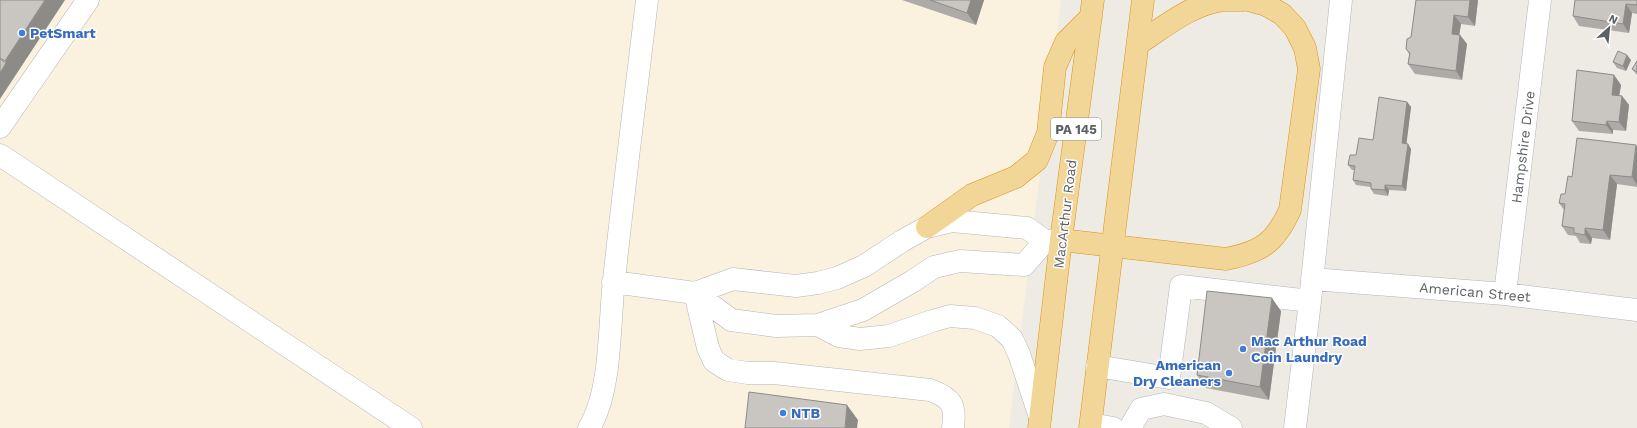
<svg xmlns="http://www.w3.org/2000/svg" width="1637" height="428" viewBox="0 0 1637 428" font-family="'Work Sans',sans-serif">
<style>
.commercial{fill:#faf2de}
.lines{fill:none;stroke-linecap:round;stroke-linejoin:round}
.minor-casing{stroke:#b2b5b9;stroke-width:23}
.highway-casing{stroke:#dc9217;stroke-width:23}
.minor{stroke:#fff;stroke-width:22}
.highway{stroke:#f2d698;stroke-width:22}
.wall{fill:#adaaa7}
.shaded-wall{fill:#8d8b88}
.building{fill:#c9c6c2;stroke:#8d8b88}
.shop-dot{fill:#3f7fe0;stroke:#fff;stroke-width:1.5}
.labels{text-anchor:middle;stroke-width:3;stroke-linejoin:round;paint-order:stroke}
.shield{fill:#fff;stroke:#8e9092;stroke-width:1}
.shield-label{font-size:13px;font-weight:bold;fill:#5d6164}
.shop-label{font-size:14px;font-weight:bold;fill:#366cbe;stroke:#fff;text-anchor:start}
.street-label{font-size:14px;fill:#5d6164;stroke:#fff}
</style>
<rect width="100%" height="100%" fill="#eeebe5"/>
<path class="commercial" d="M0 0H1061L1009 428H0Z"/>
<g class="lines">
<defs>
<path id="minor" d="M0 127 88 0
M0 155 411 428
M1312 279 1505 294 1637 310
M613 282 695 293 733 279 796 286 818 283 837 278 864 266 902 241 927 227 952 221 1027 228 1045 241 1061 240
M695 293 731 320 776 326 818 325 863 310 913 281 934 267 960 261 1024 265 1045 241
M695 293 708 348 714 361 728 370 748 373H774L930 390C952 398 956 405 953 428
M1505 294 1540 0
M818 325 839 336 860 339 889 336 932 321 950 316 975 318 998 326 1012 339 1019 354 1040 417
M1097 366 1169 378 1181 286 1310 301
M1091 424 1113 428
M589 428C612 391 609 323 614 280 624 186 636 93 647 0
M1130 428 1141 409 1164 404 1206 413 1231 428
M1295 428 1310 301 1341 0"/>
<path id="highway" d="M1138 44C1163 28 1191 4 1223 0 1229 0 1236 0 1242 0
M927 227 972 195 1016 177 1037 160 1048 133 1055 67 1066 42 1091 17
M1061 240 1226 259C1261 252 1275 243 1290 210L1309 69 1305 48 1295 28 1282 14 1266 5 1248 0
M1039 428 1061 240 1093 0
M1090 428 1143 0"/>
</defs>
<use href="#minor" class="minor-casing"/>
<use href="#highway" class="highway-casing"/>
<use href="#minor" class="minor"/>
<use href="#highway" class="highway"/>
</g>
<path class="wall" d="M902 0H984L976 25Z
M1416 0H1478L1475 26 1461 24 1459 35H1460L1467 44 1462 80 1415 74 1408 64 1409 54 1406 49 1411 37Z
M1637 0V14L1632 13 1629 33 1579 26 1573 16Z
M1631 60 1626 71 1617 68 1613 62Z
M1637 61V75L1632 69Z
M1614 75 1621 85 1619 95 1622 96 1629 105 1626 131 1613 130V134L1579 131 1572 121Z
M1407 102 1411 107 1406 143 1408 144 1411 149 1406 191 1389 190 1388 196 1374 194 1371 189V187L1356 185 1353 180 1354 170H1352L1348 165 1356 155 1373 140Z
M1636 145 1637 147V187L1617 184 1610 240 1592 238 1591 244 1580 243 1576 236 1568 235 1562 226 1564 210 1559 203 1565 194 1572 177Z
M1281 311 1269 400 1206 388 1197 375Z"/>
<path class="shaded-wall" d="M45 0H65L0 99V73L6 63 5 61Z
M971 0H984L976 25 967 13Z
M1470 0H1478L1475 26 1468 17Z
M1626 4 1632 13 1629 33 1623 24Z
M1454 15 1461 24 1458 43 1452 34Z
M1460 35 1467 44 1462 80 1456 71Z
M1627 55 1631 60 1626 71 1623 66Z
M1614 75 1621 85 1618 104 1612 95Z
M1622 96 1629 105 1626 131 1619 122Z
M1407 102 1411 107 1406 148 1402 143Z
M1607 121 1613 130V134L1606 125Z
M1408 144 1411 149 1406 191 1402 186Z
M1636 145 1637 147V185L1632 177Z
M1610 175 1617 184 1610 240 1603 230Z
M1385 185 1389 190 1388 196 1385 190Z
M1585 228 1592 238 1591 244 1585 235Z
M1272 298 1281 311 1269 400 1260 387Z
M847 405 858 420 857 428H845Z"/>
<path class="building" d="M0 0H45L5 61 0 58Z
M930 0H971L967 13Z
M1416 0H1470L1468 17 1454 15 1452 34 1460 35 1456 71 1408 64 1410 53 1406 49 1407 39 1411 37Z
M1575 0H1637V5L1626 4 1623 24 1573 16Z
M1618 51 1627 55 1623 66 1613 62Z
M0 59 6 63 0 73Z
M1637 61V72L1632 69Z
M1577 70 1614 75 1612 95 1622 96 1619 122 1607 121 1606 125 1572 121Z
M1379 97 1407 102 1402 143 1408 144 1402 186 1385 185V190L1371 189V183L1353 180 1355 166 1348 165 1350 155H1356L1359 138 1373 140Z
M1577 138 1636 145 1632 177 1610 175 1603 230 1585 228V235L1574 233V228L1562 226 1565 204 1559 203 1561 194H1565L1568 176 1572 177Z
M1207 291 1272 298 1260 387 1197 375Z
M749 392 847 405 845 428H745Z"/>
<g class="shop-dot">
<circle cx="22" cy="33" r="4"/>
<circle cx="1243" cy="349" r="4"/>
<circle cx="1229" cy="373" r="4"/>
<circle cx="783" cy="413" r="4"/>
</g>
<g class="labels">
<rect class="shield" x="1051" y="118" width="50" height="22" rx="3"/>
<g class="shield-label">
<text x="1076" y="134">PA 145</text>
</g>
<g class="shop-label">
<text x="30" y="38">PetSmart</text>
<text x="1251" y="346">Mac Arthur Road<tspan x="1251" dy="16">Coin Laundry</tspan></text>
<text x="1221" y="370" text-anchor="end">American<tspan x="1221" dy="16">Dry Cleaners</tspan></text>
<text x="791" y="418">NTB</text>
</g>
<g class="street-label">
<text transform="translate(1523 147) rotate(-83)" y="5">Hampshire Drive</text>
<text transform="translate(1065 214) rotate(-83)" y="5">MacArthur Road</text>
<text transform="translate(1475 292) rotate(5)" y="5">American Street</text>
</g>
</g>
<g transform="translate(1609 28) rotate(27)" stroke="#ffffff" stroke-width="3" paint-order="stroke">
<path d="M0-3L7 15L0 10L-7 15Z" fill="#5d6164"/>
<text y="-6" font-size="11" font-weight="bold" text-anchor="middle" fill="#5d6164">N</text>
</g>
</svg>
